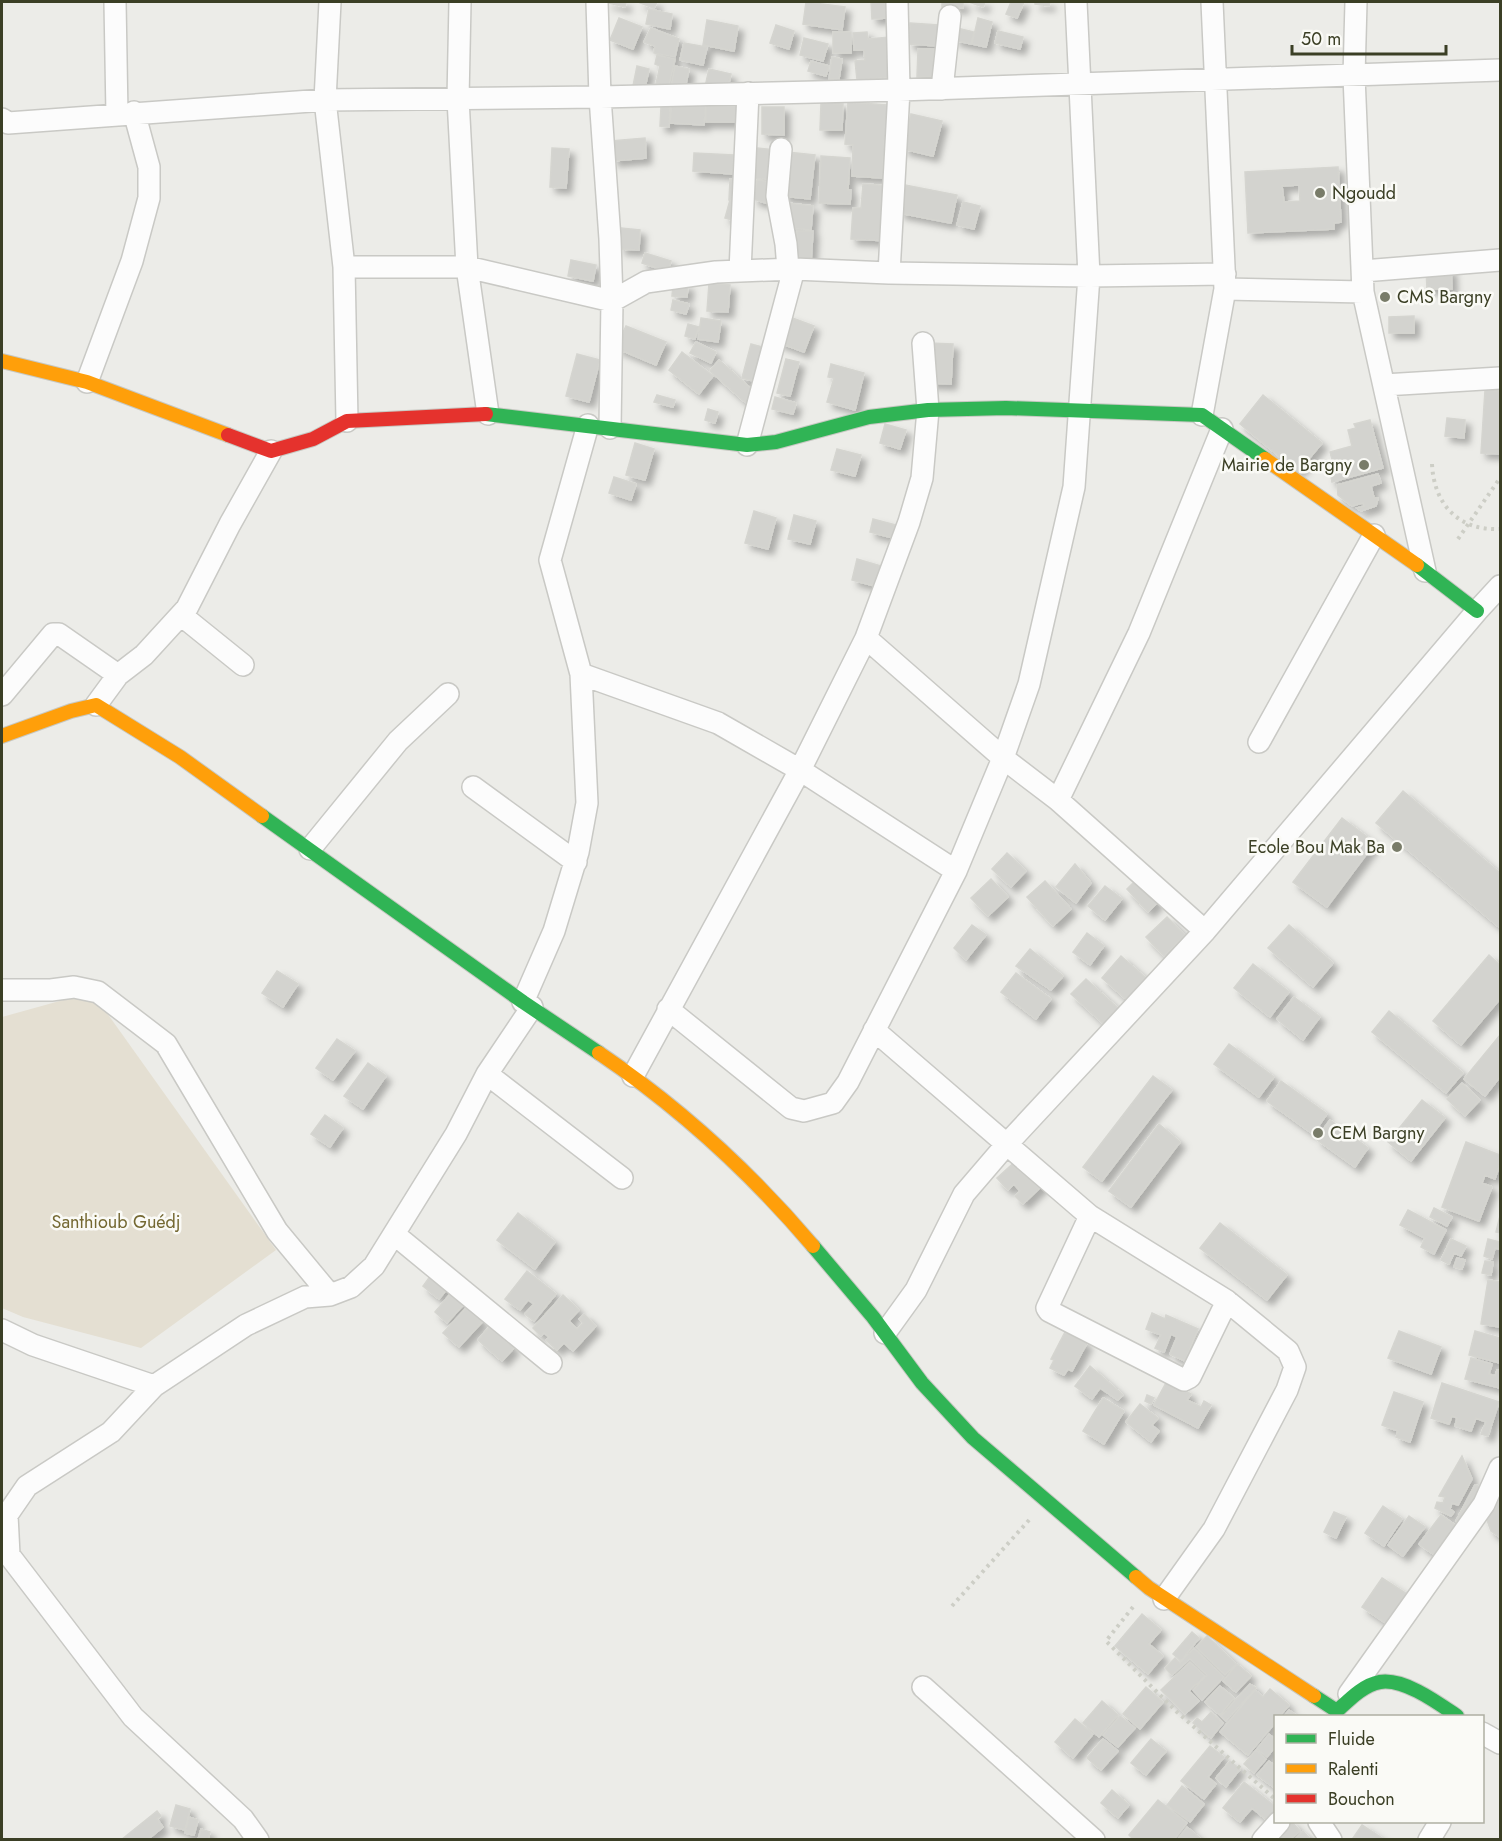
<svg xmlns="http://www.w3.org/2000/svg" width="1502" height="1841" viewBox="0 0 1502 1841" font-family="Jost,sans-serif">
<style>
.green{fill:#e4dfd2}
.building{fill:#d3d3cf;stroke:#d5d5d0;stroke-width:1.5;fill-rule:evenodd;filter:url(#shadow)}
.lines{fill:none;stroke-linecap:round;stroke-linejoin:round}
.street-casing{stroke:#c9c9c5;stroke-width:24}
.fast-casing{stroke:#c7c8c2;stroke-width:16}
.slow-casing{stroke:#c7c8c2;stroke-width:16}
.jam-casing{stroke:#c7c8c2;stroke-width:16}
.path{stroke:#cdcec6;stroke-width:4;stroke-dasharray:3 4.5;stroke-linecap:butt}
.street{stroke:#fcfcfc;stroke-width:21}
.fast{stroke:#30b455;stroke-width:14}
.slow{stroke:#ff9f0a;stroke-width:14}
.jam{stroke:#e5322d;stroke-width:14}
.poi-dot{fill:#797c69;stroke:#fafaf6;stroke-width:2}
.labels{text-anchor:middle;stroke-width:5;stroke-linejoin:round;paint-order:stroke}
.poi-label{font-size:18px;fill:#3b3f25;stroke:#fafaf6;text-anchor:start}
.park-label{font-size:18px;fill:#746832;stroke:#fafaf6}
</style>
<defs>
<filter id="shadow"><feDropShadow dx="5.5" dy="5.5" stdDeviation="3" flood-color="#0004"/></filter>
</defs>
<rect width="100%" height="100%" fill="#ecece8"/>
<path class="green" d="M92 992 276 1250 141 1348 23 1317 2 1308V1017Z"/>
<path class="building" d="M605 2H626L625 7Z
M638 2H657L654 8Z
M806 2 845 7 842 30 803 24Z
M871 2H886L887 18 872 19Z
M942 2H963V8L942 7Z
M969 2H985L983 7Z
M1011 2H1024L1017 18 1006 14Z
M1035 2H1050L1049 6 1035 4Z
M649 9 672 14 670 29 646 24Z
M619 18 642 27 633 49 610 40Z
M978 18 992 22 986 47 972 44Z
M707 20 738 26 734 51 703 45Z
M910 23 939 25 937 46 909 44Z
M776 25 794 31 789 49 770 43Z
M651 28 679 39 675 57 654 53 655 46 644 42Z
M957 28 974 32 971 44 954 40Z
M998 31 1023 37 1020 49 995 43Z
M833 32H851V53H833Z
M867 32 868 39 890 37 893 77 857 80 855 61 865 60 864 50H854L853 33Z
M804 38 828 44 823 61 800 55Z
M684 43 707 47 703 65 680 60Z
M918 49H934L933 77H917Z
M657 55 675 59 669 86 656 84 660 66 655 64Z
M832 57 842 59 839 79H829Z
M811 61 829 66 826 76 808 71Z
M637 66 649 69 645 88 633 86Z
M675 66 689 69 685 89 671 86Z
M709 69 731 74 727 92 705 87Z
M672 102 706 104 704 125 670 123Z
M848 102 887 105 882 178 852 176 853 145 845 144Z
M821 103 843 104 842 130H820Z
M706 104 739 105V122H706Z
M661 107 670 108 669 127 660 126Z
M762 107H784V135L762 134Z
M911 114 942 121 933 156 903 149Z
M645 138 646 158 613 161 611 141Z
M552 148 569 149 566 188 550 187Z
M757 148 776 150 772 180 754 178Z
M787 152 815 155 810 199 783 196Z
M694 153 734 155 732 174 693 171Z
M821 156 850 158 848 190H851L850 204 819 203Z
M1338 167 1341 222 1334 223V229L1248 233 1245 172ZM1299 185 1300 201 1284 202 1282 186Z
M730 179H742L741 200H729Z
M757 180 771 182 766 203 753 199Z
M863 184 892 186 889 241 851 239 853 208H861Z
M905 185 957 195 951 223 899 213Z
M730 200 741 203 736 221 725 218Z
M963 202 980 206 974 229 957 225Z
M786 203 813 206 811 230 790 228Z
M621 228 640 230 639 250 620 249Z
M797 231H813L811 263 795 262Z
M645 253 671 261 668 272 642 263Z
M571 260 596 265 593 281 568 276Z
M1426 269H1451L1452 289H1427Z
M709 283 730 285 728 312 707 311Z
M673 285H688L687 297 672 296Z
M673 300 689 304 686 314 671 310Z
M787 316 814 326 804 352 777 342Z
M1414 316V333H1389V317Z
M701 318 721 321 718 342 698 339Z
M688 324 699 327 695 339 685 336Z
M626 326 666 342 656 365 616 348Z
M696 342 716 352 711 363 690 353Z
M929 343 953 344 951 384 927 383Z
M751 344 770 349 761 383 742 378Z
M682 352 713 376 699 394 669 370Z
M577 354 600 360 589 402 566 396Z
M786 359 799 362 790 396 777 393Z
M719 360 756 393 746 403 710 371Z
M831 364 864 373 855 410 827 402 834 378 828 377Z
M1485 390 1500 391V454L1481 453Z
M657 395 675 400 673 407 654 402Z
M1263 395 1322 443 1298 472 1240 424Z
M775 397 796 403 793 414 772 409Z
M708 409 718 412 715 423 705 420Z
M1447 418 1465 420 1464 438 1445 436Z
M1370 420 1383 468 1332 482 1330 472 1335 470 1330 452 1352 446 1348 430 1356 428 1354 424Z
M885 424 906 430 900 449 880 443Z
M635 443 654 449 645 480 626 475Z
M837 449 861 455 855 476 831 470Z
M1378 474 1381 483 1371 486 1374 498H1378L1376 506 1361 511 1357 508 1364 506 1363 503 1352 506 1338 495 1337 485Z
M614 477 636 484 631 500 609 493Z
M754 511 776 518 768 549 745 543Z
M794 515 816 521 810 544 788 539Z
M873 519 896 525 893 538 870 532Z
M857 559 881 566 875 586 852 580Z
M1403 791 1500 873V928L1376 823Z
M1342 818 1375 843 1327 907 1293 882Z
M1007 853 1026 871 1011 887 992 869Z
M1075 864 1091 883 1076 903 1056 887Z
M991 879 1008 897 988 916 971 898Z
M1136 880 1158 902 1148 912 1127 889Z
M1045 881 1071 909 1053 926 1027 897Z
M1105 886 1122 899 1105 920 1088 906Z
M1167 917 1185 935 1164 956 1146 937Z
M972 925 986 935 966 960 954 948Z
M1289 925 1333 963 1313 987 1268 948Z
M1087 933 1104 946 1090 965 1073 952Z
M1030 949 1063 976 1051 990 1016 966Z
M1489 955 1500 965V999L1461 1045 1433 1021Z
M1121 956 1146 978 1127 1000 1102 978Z
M1253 964 1289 992 1270 1017 1234 988Z
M277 971 298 984 283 1007 262 993Z
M1016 973 1051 999 1036 1019 1001 992Z
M1086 979 1121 1011 1107 1027 1071 994Z
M1294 997 1320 1017 1303 1040 1277 1019Z
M1389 1011 1463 1073 1446 1093 1372 1032Z
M1500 1035V1077L1485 1096 1464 1079Z
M337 1039 355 1051 333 1080 316 1068Z
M1229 1044 1274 1077 1259 1097 1214 1064Z
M368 1063 386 1076 363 1109 344 1096Z
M1153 1076 1172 1090 1102 1181 1083 1167Z
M1281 1081 1327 1114 1313 1134 1267 1101Z
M1462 1083 1480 1100 1465 1116 1447 1099Z
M1422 1100 1445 1118 1411 1161 1388 1142Z
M325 1115 343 1128 330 1147 311 1134Z
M1330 1120 1368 1148 1355 1167 1316 1139Z
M1159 1124 1180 1142 1131 1207 1109 1191Z
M1466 1142 1500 1155V1164L1495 1179 1485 1175 1482 1183 1492 1187 1479 1221 1442 1207Z
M1019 1158 1044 1184 1023 1204 1015 1196 1020 1191 1014 1184 1008 1190 997 1178Z
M1434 1208 1452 1217 1447 1226 1430 1217Z
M1408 1210 1446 1230 1434 1254 1421 1247 1425 1238 1400 1225Z
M518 1213 555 1242 535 1269 497 1240Z
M1500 1216V1233L1496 1232Z
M1220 1223 1287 1275 1267 1300 1200 1248Z
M1451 1239 1466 1246 1461 1256 1454 1253 1449 1264 1441 1260Z
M1488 1239 1500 1242 1499 1249 1495 1248 1492 1259 1484 1256Z
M1457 1258 1465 1260 1462 1269 1454 1267Z
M1485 1261 1493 1262 1491 1275 1482 1273Z
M439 1264 456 1278 439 1299 423 1286Z
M527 1271 556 1294 534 1321 525 1314 534 1304 528 1300 520 1310 505 1299Z
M1488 1280 1500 1282V1327L1481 1324Z
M451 1293 464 1304 447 1323 435 1312Z
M563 1295 579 1310 569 1321 577 1329 583 1323 579 1319 584 1314 596 1326 573 1351 564 1343 557 1350 546 1340 549 1337 544 1333 541 1336 533 1328Z
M467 1307 483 1321 459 1347 443 1333Z
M1152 1313 1165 1319 1166 1315 1198 1329 1185 1361 1170 1354 1177 1337 1171 1334 1164 1352 1155 1348 1161 1335 1146 1329Z
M490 1326 514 1348 502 1361 478 1340Z
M1399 1331 1441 1347 1431 1374 1388 1358Z
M1475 1331 1500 1338V1363L1469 1355Z
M1065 1332 1087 1343 1072 1371 1068 1369 1064 1375 1050 1368 1054 1360 1051 1359Z
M1471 1358 1492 1364 1489 1374 1495 1376 1497 1370 1500 1371V1388L1465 1379Z
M1090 1366 1123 1395 1118 1400 1100 1388 1092 1399 1075 1386Z
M1167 1381 1191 1394 1187 1400 1201 1407 1204 1401 1211 1405 1198 1428 1154 1405Z
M1442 1383 1499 1402 1488 1436 1481 1434 1486 1422 1476 1418 1471 1431 1455 1426 1457 1418 1452 1416 1449 1424 1431 1418Z
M1394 1392 1423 1402 1410 1442 1396 1437 1398 1431 1382 1425Z
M1147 1395 1154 1398 1151 1404 1145 1401Z
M1103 1398 1124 1411 1104 1444 1083 1431Z
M1140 1404 1158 1418 1152 1425 1159 1431 1151 1442 1126 1422Z
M1462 1456 1472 1479 1458 1505 1452 1503 1450 1509 1454 1512 1451 1516 1435 1508 1437 1502 1443 1503 1445 1497 1439 1496Z
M1475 1485 1487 1489 1464 1528 1456 1521Z
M1500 1488V1537L1491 1531 1483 1509Z
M1383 1506 1402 1519 1384 1546 1365 1533Z
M1334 1512 1346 1517 1336 1538 1324 1532Z
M1441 1515 1458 1527 1436 1556 1419 1544Z
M1409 1516 1425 1527 1403 1556 1388 1545Z
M1382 1578 1410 1596 1390 1626 1362 1607Z
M1142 1614 1161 1630 1149 1644 1163 1656 1148 1674 1115 1646Z
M1192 1632 1199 1638 1181 1661 1173 1654Z
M1207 1636 1236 1664 1225 1675 1196 1647Z
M1194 1648 1224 1677 1202 1700 1193 1690 1207 1675 1190 1659 1172 1675 1165 1668 1175 1658 1180 1663Z
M1190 1662 1205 1676 1189 1691 1199 1701 1185 1714 1161 1690Z
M1237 1664 1251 1676 1236 1692 1223 1681Z
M1250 1684 1256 1688 1226 1721 1221 1716Z
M1220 1686 1234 1698 1220 1715 1205 1702Z
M1146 1687 1163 1702 1140 1729 1123 1714Z
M1270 1689 1289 1705 1280 1716H1276V1722L1248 1755 1220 1732 1255 1690 1263 1697Z
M1102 1701 1118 1715 1099 1737 1083 1723Z
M1289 1710 1297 1716H1284Z
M1211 1712 1223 1723 1211 1738 1193 1723 1197 1718 1202 1722Z
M1120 1716 1135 1728 1118 1747 1103 1735Z
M1075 1719 1093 1734 1073 1758 1055 1742Z
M1269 1734 1276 1740V1746L1267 1757 1257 1749Z
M1103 1739 1118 1751 1101 1770 1087 1758Z
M1151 1739 1166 1751 1146 1775 1131 1763Z
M1210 1746 1224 1757 1208 1777 1216 1784 1204 1799 1181 1781Z
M1256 1750 1266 1759 1254 1773 1244 1764Z
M1230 1761 1240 1769 1226 1787 1216 1778Z
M1269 1761 1276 1767V1789L1257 1775Z
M1244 1782 1276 1807V1814L1269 1822 1252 1808 1240 1822 1223 1808Z
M1182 1786 1204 1804 1190 1822 1167 1805Z
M1112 1790 1129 1805 1118 1818 1101 1803Z
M1158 1800 1187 1823 1174 1840H1134L1129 1835Z
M176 1805 190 1809 185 1830 170 1826Z
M157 1811 161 1816 157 1819 163 1827 147 1840H121Z
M189 1817 198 1820 194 1835 185 1833Z
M1289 1822H1292L1300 1831 1290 1840H1269Z
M1362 1825 1385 1840 1353 1838Z
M1187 1827 1202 1840H1177Z
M201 1829 210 1832 208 1840H198Z
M1303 1831 1311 1840H1294Z"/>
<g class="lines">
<defs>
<path id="street" d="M115 2 117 115
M330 2 325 100 344 267 347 421
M460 2 458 99 467 267 488 414
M597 2 600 97 610 239 612 301 610 428
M1212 2 1225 289
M1356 2 1354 76 1363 292 1425 571
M942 89 950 16
M2 119 8 123 325 100 600 97 899 90 1500 70
M781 149 777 196 786 244 788 269
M344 267H467L612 301 646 282 716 272 740 271 794 269 889 273 1089 276 1225 274
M740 271 748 93
M1363 271 1500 260
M889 273 899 90 897 2
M87 382 132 261 149 198V167L134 112
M1384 385 1500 378
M1202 415 1225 289 1363 292
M747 445 794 269
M181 615 243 665
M866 638 1003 758 1058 800 1205 931
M581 674 718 723 800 770 956 871
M2 695 53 634H59L118 675
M96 705 118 675 144 655 187 608 230 524 271 451
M1259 742 1374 535
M473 787 576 862
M1058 800 1139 633 1222 429
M310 849 398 741 448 694
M2 990H51L74 987 98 992 166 1044 277 1231 330 1295
M523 1002 554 931 578 852 587 803 581 674 550 560 588 425
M668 1009 791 1108 804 1111 833 1103 848 1082 956 871 1003 758 1029 684 1074 487 1089 276 1076 2
M874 1030 1090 1216 1227 1301 1288 1351 1295 1367 1287 1390 1214 1529 1164 1599
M487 1074 622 1178
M633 1076 800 770 866 638 909 522 922 478 928 410 923 343
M1090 1216 1047 1308 1049 1311 1184 1380 1190 1377 1227 1301
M394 1234 551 1363
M2 1330 33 1345 154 1386
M885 1333 916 1290 964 1194 1006 1145 1205 931 1477 611 1500 586
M923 1687 1094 1840
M1349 1694 1484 1504 1500 1468
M1482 1733 1500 1743
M1319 1822 1331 1840
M258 1840 243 1819 133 1717 9 1555 7 1515 27 1486 111 1432 154 1386 246 1325 305 1297 330 1295 351 1287 374 1266 456 1134 487 1074 532 1007
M1263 1840 1279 1822
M1429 1840 1440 1822"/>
<path id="fast" d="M486 414 747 445 776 442 869 417 928 410 1006 408 1202 415 1265 459
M1417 565 1477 611
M262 816 523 1002 599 1053
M813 1246 873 1317 922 1383 973 1438 1136 1577
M1314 1696 1337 1711C1349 1700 1363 1685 1380 1682 1404 1678 1438 1703 1457 1716"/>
<path id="slow" d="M2 361 87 382 228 435
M1265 459 1417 565
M2 736 71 711 96 705 180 757 262 816
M599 1053C679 1107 751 1173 813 1246
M1136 1577 1149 1588 1314 1696"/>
<path id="jam" d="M228 435 271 451 313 439 347 421 486 414"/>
</defs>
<use href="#street" class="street-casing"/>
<use href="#fast" class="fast-casing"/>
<use href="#slow" class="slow-casing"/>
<use href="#jam" class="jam-casing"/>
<path class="path" d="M1432 464C1434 505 1459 531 1500 529
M1458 539 1500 478
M952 1606 1030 1519
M1133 1607 1106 1641 1177 1712 1276 1800"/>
<use href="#street" class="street"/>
<use href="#fast" class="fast"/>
<use href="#slow" class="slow"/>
<use href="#jam" class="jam"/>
</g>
<g class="poi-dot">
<circle cx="1320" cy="193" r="6"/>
<circle cx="1385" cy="297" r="6"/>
<circle cx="1364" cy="465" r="6"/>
<circle cx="1397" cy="847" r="6"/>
<circle cx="1318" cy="1133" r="6"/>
</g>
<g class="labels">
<g class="poi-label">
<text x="1332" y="199">Ngoudd</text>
<text x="1397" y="303">CMS Bargny</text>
<text x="1352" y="471" text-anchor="end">Mairie de Bargny</text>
<text x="1385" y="853" text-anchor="end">Ecole Bou Mak Ba</text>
<text x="1330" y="1139">CEM Bargny</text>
</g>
<g class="park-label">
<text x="116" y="1228">Santhioub Guédj</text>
</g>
</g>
<rect width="1502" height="1841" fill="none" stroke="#3b3f25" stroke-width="6"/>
<rect x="1274" y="1715" width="210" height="108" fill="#fafaf6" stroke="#aeafa2" stroke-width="1.5"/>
<rect x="1286" y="1734" width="30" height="9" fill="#30b455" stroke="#aeafa2" stroke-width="1.5"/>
<text x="1328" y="1745" font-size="18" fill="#3b3f25">Fluide</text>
<rect x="1286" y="1764" width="30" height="9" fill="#ff9f0a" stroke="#aeafa2" stroke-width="1.5"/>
<text x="1328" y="1775" font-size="18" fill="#3b3f25">Ralenti</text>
<rect x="1286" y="1794" width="30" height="9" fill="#e5322d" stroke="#aeafa2" stroke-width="1.5"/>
<text x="1328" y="1805" font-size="18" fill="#3b3f25">Bouchon</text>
<path d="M1292 45v9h154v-9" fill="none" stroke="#3b3f25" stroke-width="3"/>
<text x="1301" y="45" font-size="18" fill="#3b3f25" stroke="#fafaf6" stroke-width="4.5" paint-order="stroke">50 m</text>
</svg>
